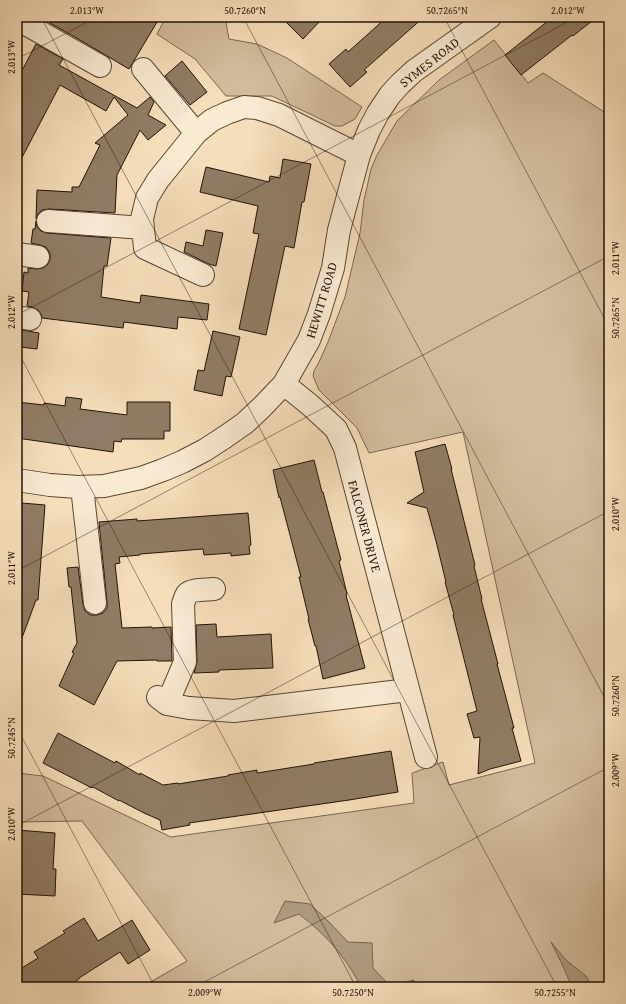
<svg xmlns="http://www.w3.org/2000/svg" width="626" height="1004" viewBox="0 0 626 1004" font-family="'Gentium Book Plus',serif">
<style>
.green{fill:#d2bb9c;stroke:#7a6652}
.water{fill:#ae997e;stroke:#76634f}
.building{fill:#907c65;stroke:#211209}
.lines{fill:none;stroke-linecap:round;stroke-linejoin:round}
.minor-casing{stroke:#564535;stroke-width:24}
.minor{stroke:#f9ead2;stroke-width:22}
.ticks{fill:none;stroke:#211209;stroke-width:1;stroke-opacity:0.45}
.labels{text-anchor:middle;stroke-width:3;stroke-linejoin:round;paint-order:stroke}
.street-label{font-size:13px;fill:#211209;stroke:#f9ead2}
.neatline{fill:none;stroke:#211209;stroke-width:1.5}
.ticks-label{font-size:10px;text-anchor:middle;fill:#211209}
</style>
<rect width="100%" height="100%" fill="#f6deba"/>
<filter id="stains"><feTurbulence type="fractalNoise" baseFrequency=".005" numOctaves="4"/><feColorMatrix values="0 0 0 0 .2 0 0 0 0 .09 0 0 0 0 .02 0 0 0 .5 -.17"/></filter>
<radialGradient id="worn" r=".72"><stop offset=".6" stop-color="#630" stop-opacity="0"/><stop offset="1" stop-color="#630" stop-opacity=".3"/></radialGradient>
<path class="green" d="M166 17H225L229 39 257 44 287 58 362 107 355 119 342 126H335L272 96H226L195 59 157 34Z
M494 40 528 83 543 73 609 115V987H142L187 961 82 821 17 822V773L43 776 171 837 414 803 412 773 443 762 449 785 535 763 463 432 369 453 357 428 319 390 313 376 314 371 319 362 328 342 345 297 360 233 364 200 371 169 377 155 397 121 439 80Z"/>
<path class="water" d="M285 901 310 904 328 921 348 942 372 943 373 968 390 986 414 980 412 987H361C352 968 334 944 318 930 312 924 305 919 299 914L274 923Z
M551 942 566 960 586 976 592 987H572L562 964Z"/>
<path class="building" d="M54 17H160L129 69 75 37 50 23Z
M281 17H324L303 39Z
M387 17H424L364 70 367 72 350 87 329 64 346 49 348 52Z
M553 17H597L573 36 572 35 521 75 505 55Z
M36 44 63 59 59 65 137 108 150 97 154 102 148 115 166 125 148 140 140 130 117 175 115 213 49 209 42 210 38 214 36 219 37 190 72 192V187H79L100 145 95 143 128 115 114 97 106 111 60 85 17 167V80Z
M182 61 207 92 190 105 165 76Z
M283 159 311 164 304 202H302L294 248 285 246 266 335 239 329 259 234 253 233 258 206 200 192 206 167 269 182 270 176 280 178Z
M36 221 37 227 41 231 47 233 111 238 107 266H104L101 297 140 303 141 295 209 304 207 320 178 317 177 329 124 322 123 328 42 318 41 314 38 310 32 307 27 306 29 292 22 291 24 272 28 273V268L37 269 43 268 48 264 50 259V253L46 247 40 245 31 243 33 229H35Z
M206 230 223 233 216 266 209 264 184 252 186 242 203 246Z
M22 330 39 333 37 349 20 347Z
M213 331 240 337 231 377 226 376 222 396 194 390 198 370 204 371Z
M66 397 82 399 80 409 127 415V402H170V431H164V439H122L121 442 114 441 113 452 17 438V402L44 405V403L65 406Z
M445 444 452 469H451L475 565 474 566 482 599H481L498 664H497L514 728H512L521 761 490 769 478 774 480 737 474 738 467 714 477 711 453 615H454L445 582H446L436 541 427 508 407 503 424 492 415 452Z
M314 460 322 492H323L341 560 339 561 347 594 346 595 365 668 323 679 316 646H315L308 619H309L299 577H301L280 497 279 498 273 470Z
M22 503 45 505 38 600H36L19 646H17V541L19 514 21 515Z
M248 513 251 545 249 546 250 554 231 556V553L204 555 203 549 140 554V555L119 557 120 563 115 564 122 628 152 627V628L171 627 172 661H157V660L117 661 94 705 59 686 74 653 72 652 77 643 71 587H69L67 568 78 567 83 604 85 611 90 615H97L103 613 107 608V602L99 522 137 519V521Z
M216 624 217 637 271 634 273 668 219 670V672L194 673 197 662 196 625Z
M58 733 115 763 116 761 140 775V773L163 785 178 783V784L228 776V775L257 770V773L314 764V763L391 751 398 792 349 800 189 823 190 825 162 830 160 820 144 813 119 800V801L93 787 92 788 43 763Z
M17 830 55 833 53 869H56L55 896 17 894Z
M84 918 98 941 132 920 150 950 128 964 120 952 79 978V979L67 987H17V971L38 958 34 952 65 933 63 931Z"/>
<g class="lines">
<defs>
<path id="minor" d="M17 19 100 66
M143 69 196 133
M48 221 143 228
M17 254 38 257
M203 275 145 248 142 219 147 198 158 180 196 133 212 120 227 113 244 107 257 108 279 115 359 155
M17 317 30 319
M284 384 310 405 336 429 345 448 426 757
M17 480 50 485 78 487 104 486 141 478 163 470 182 462 205 450 225 437 245 423 262 407 284 384 309 340 319 314 333 268 339 230 359 155 369 130 378 113 390 95 400 84 414 71 490 17
M82 487 95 603
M158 697 167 704 189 708 234 711 408 690
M167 704 185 662 183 604C184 601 185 597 187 594 191 589 207 590 214 589"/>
</defs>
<use href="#minor" class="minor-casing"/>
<use href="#minor" class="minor"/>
</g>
<path class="ticks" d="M41 17 557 987M243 17 609 706M444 17 609 327M17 59 97 17M17 315 577 17M17 350 356 987M17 571 609 256M17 728 155 987M17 826 609 511M195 987 609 767"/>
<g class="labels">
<g class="street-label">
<text transform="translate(429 62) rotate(-38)" y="5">SYMES ROAD</text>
<text transform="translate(321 300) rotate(-73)" y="5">HEWITT ROAD</text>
<text transform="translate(365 526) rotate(75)" y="5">FALCONER DRIVE</text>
</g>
</g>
<rect width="626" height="1004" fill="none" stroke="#f6deba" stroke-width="44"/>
<rect x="22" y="22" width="582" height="960" class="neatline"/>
<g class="ticks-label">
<text x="87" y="14">2.013°W</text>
<text x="245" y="14">50.7260°N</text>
<text x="447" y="14">50.7265°N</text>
<text x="568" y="14">2.012°W</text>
<text transform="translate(11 57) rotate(-90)" y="4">2.013°W</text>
<text transform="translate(615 258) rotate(-90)" y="4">2.011°W</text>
<text transform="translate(11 312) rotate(-90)" y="4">2.012°W</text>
<text transform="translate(615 318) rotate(-90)" y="4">50.7265°N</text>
<text transform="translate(615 514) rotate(-90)" y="4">2.010°W</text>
<text transform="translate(11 568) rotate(-90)" y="4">2.011°W</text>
<text transform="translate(615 696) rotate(-90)" y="4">50.7260°N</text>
<text transform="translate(11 738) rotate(-90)" y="4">50.7245°N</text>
<text transform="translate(615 770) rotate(-90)" y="4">2.009°W</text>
<text transform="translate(11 824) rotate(-90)" y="4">2.010°W</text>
<text x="205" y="996">2.009°W</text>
<text x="353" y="996">50.7250°N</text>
<text x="555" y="996">50.7255°N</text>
</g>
<rect width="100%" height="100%" filter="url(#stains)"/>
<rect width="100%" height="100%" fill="url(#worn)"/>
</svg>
